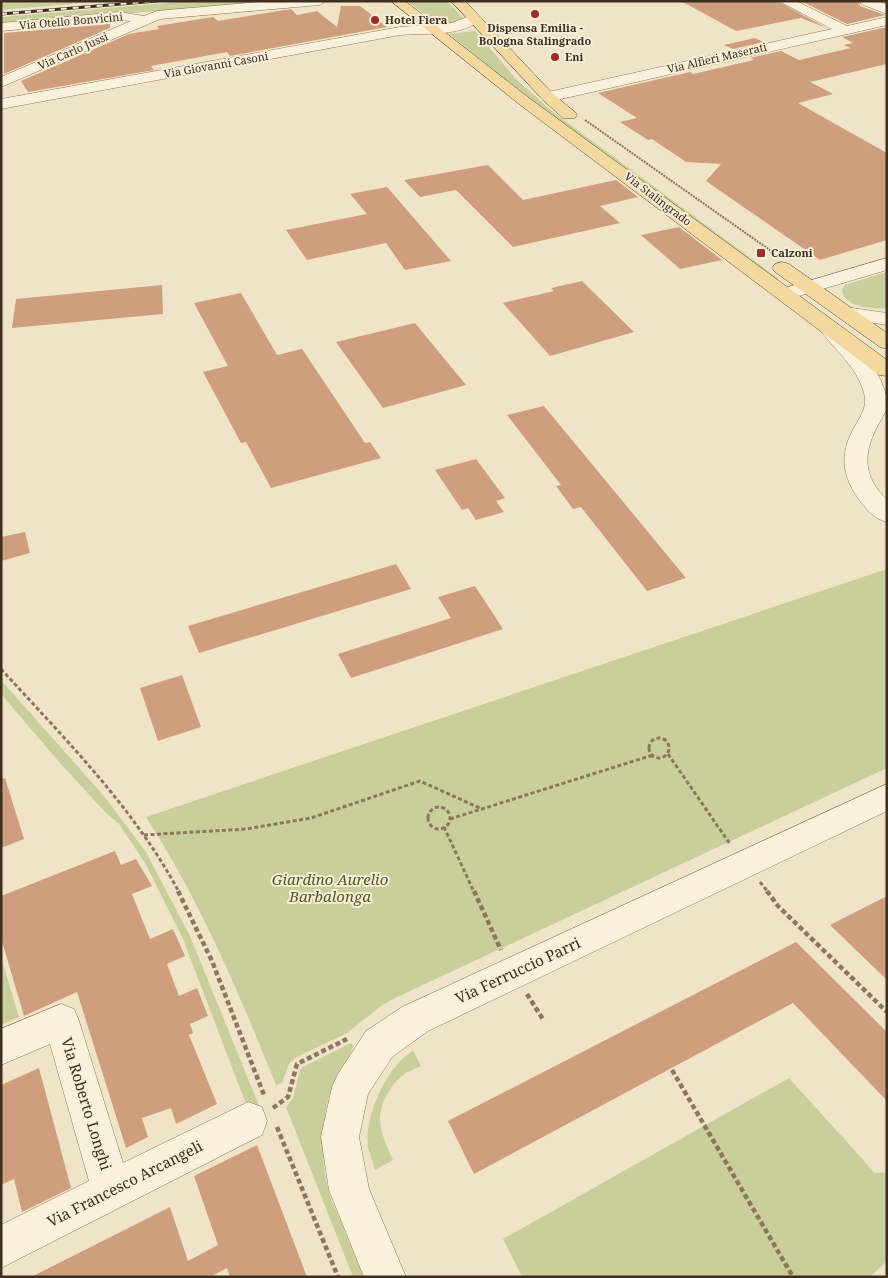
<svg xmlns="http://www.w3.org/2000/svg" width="888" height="1278" viewBox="0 0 888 1278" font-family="'Noto Serif',serif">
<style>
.green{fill:#c9cf9b}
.building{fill:#cf9f7d}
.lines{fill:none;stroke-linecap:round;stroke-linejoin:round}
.minor-casing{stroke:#8d765c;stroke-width:1}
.major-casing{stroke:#5b4430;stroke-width:1}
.path-far2{stroke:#8d765c;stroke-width:2;stroke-dasharray:2 1;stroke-linecap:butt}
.path-far1{stroke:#8d765c;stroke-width:3;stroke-dasharray:4 2.5;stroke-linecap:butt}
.path{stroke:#8d765c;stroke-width:4.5;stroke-dasharray:5 3;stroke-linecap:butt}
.minor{fill:#faf1dc;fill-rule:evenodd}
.major{fill:#f3d9a0;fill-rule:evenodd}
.rail-casing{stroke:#3d2e20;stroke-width:3}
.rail{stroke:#f7eed8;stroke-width:2;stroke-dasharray:6;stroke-linecap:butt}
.poi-dot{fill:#9e2a2b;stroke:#f7eed8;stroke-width:2}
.labels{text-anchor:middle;stroke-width:4;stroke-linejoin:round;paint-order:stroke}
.far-poi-label{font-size:11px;font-weight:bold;fill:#3d2e20;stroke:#f7eed8;text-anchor:start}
.far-street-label{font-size:11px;fill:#3d2e20;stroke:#f7eed8}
.near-park-label{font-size:15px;font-style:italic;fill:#4d5a26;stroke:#f7eed8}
.near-street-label{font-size:15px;fill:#3d2e20;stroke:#f7eed8}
</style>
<rect width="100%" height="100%" fill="#f0e4c8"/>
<path class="green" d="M16 1H106L1 10V3Z
M191 1H278L1 24V17Z
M407 1H447L465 20 444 25 437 24Z
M475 31 517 80 553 112 779 279 776 280 533 101 449 34Z
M887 272V308C873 309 843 308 842 289L845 285Z
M887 569V768L393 999 381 1006 347 1033 295 1058 289 1064 282 1083 276 1085C239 993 200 901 146 817Z
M1 680 104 796 146 852 190 936 260 1108 249 1112 183 939 145 863 119 824 105 812 60 763 1 694Z
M1 957 19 1017 1 1025Z
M351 1043 353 1046C349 1061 336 1075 331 1090 321 1121 320 1157 328 1188 330 1198 335 1208 339 1217 347 1237 355 1257 364 1277H353L286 1107 293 1098 300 1070 303 1067Z
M413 1050 421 1066C415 1069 408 1071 403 1075 391 1084 380 1104 380 1119 380 1133 388 1148 393 1160L375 1170C373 1162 370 1154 368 1147 365 1121 379 1086 396 1066 400 1060 407 1055 413 1050Z
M789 1078 875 1173 887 1172V1261L870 1277H522L503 1239Z"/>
<path class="building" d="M681 1H777L827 28 801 18 736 31Z
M801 1H858L860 6 885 15 847 24Z
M341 6H360L387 27 230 56 227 52 151 66 154 70 28 92 21 81 129 34 159 29 157 26 213 17 218 21 291 9 297 15 317 11 337 27Z
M110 24V28L4 74V33Z
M887 27V64L810 82 833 94 798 103 887 153V240L820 260 706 181 721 164 686 162 652 139 648 140 620 122 637 118 598 93 690 72 693 74 754 60 750 58 781 51 799 60 851 48 844 45 853 43 842 37Z
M755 38 764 42 733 49 724 45Z
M488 165 523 200 616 180 638 197 600 206 620 223 513 247 456 190 420 197 404 180Z
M387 187 451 261 405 270 386 243 307 260 286 230 367 214 350 194Z
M679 227 709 250 722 260 680 269 641 235Z
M582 281 634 332 550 356 503 303 554 291 551 288Z
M162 285 163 314 12 328 16 299Z
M241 293 277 355 302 349 365 443 370 442 381 458 271 488 246 442 241 443 203 372 228 366 194 303Z
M415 323 466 385 383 408 336 342Z
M544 406 686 578 647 591 581 507 573 509 556 486 561 485 507 415Z
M476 459 505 498 496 501 504 512 476 520 468 508 462 510 435 470Z
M25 532 30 553 1 561V537Z
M396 564 411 589 199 653 188 626Z
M475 586 503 629 351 678 338 654 451 618 438 597Z
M182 675 201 727 158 741 140 688Z
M5 778 24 839 1 848V779Z
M115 851 121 865 136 859 152 886 132 894 150 939 173 929 185 956 167 964 179 996 197 988 208 1016 190 1024 193 1033 189 1035 217 1104 176 1124 171 1108 142 1118 148 1137 126 1148 77 992 24 1016 1 938V896Z
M887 896V980L830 925Z
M796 942 887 1032V1101L793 1003 474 1174 448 1121Z
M39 1068 71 1188 22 1212 14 1179 1 1185V1085Z
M257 1145 307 1277H230L227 1268 210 1277H31L170 1207 188 1261 218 1245 194 1176Z"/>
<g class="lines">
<defs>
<path id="minor" d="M271 1H326L320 5 160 19 1 87V77L131 21 119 20 1 31V23L119 12 144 16 157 11Z
M779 1H796L847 26 887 17V25L548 102 543 100 540 97 543 94 548 92 832 29Z
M860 1H878L887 5V14L861 4Z
M474 14 481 18C467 37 422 33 400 35L1 109V99L400 27 452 23Z
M887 258V270L785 300 778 298 775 294 778 290Z
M845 307 887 313V325L838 317 835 313 838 309Z
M829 322C842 325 851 339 860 349 872 364 888 386 887 407 885 414 880 421 877 427 862 456 864 477 887 500V522C874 519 865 508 858 498 841 474 840 452 855 426 860 417 866 409 865 398 860 368 835 352 819 328L822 324Z
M887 784V811L428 1031 392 1057 368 1094 359 1137 369 1189 406 1277H364L329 1190 321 1137 332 1087 338 1074 366 1031 402 1007Z
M61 1004 74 1009 79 1021 123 1163 248 1102 262 1107 267 1121 262 1135 1 1268V1225L89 1181 50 1044 1 1065V1029Z"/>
<path id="major" d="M391 1H405L529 98 887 360V376L879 375 519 104Z
M451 1H465L553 94 575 112 577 115 575 118H563L543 100Z
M782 262 789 264 887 333V349L880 347 775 272 772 268 775 264Z"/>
</defs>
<use href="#minor" class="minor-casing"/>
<use href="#major" class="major-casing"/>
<path class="path-far2" d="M585 120 774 253"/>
<path class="path-far1" d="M1 669C65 739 134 808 179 892
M649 748a10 10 0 1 1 20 0a10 10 0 1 1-20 0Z
M668 754 730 844
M428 818a11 11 0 1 1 22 0a11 11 0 1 1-22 0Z
M450 819 653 755
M444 827 474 892
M144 835 246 829 311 818 420 781 482 809
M760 882 768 892"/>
<path class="path" d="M178 891 212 961 264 1095
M474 891 501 950
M767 891 778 906 887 1012
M527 994 544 1021
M672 1070 793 1277
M273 1108 288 1097 297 1064 347 1039
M277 1127 338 1277"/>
<use href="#minor" class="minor"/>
<use href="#major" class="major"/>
<defs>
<path id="rail" d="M1 14 157 1"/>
</defs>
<use href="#rail" class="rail-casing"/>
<use href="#rail" class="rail"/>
</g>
<g class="poi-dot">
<circle cx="535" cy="14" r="5"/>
<circle cx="375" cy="20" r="5"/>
<circle cx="555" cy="57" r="5"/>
<rect x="756" y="248" width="10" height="10" rx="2.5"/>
</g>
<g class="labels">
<g class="far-poi-label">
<text x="385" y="24">Hotel Fiera</text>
<text x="535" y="32" text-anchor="middle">Dispensa Emilia -<tspan x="535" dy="13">Bologna Stalingrado</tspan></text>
<text x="565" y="61">Eni</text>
<text x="771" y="257">Calzoni</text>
</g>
<g class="far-street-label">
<text transform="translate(71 21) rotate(-5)" y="4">Via Otello Bonvicini</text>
<text transform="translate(73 51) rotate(-24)" y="4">Via Carlo Jussi</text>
<text transform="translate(717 58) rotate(-13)" y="4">Via Alfieri Maserati</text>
<text transform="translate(216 65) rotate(-10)" y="4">Via Giovanni Casoni</text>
<text transform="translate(658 199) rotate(37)" y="4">Via Stalingrado</text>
</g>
<g class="near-park-label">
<text x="330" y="885">Giardino Aurelio<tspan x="330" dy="17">Barbalonga</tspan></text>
</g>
<g class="near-street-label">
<text transform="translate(518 971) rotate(-25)" y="5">Via Ferruccio Parri</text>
<text transform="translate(86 1104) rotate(73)" y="5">Via Roberto Longhi</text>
<text transform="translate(125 1184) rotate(-27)" y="5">Via Francesco Arcangeli</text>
</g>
</g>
<rect width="888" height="1278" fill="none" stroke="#3d2e20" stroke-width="5"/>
</svg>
